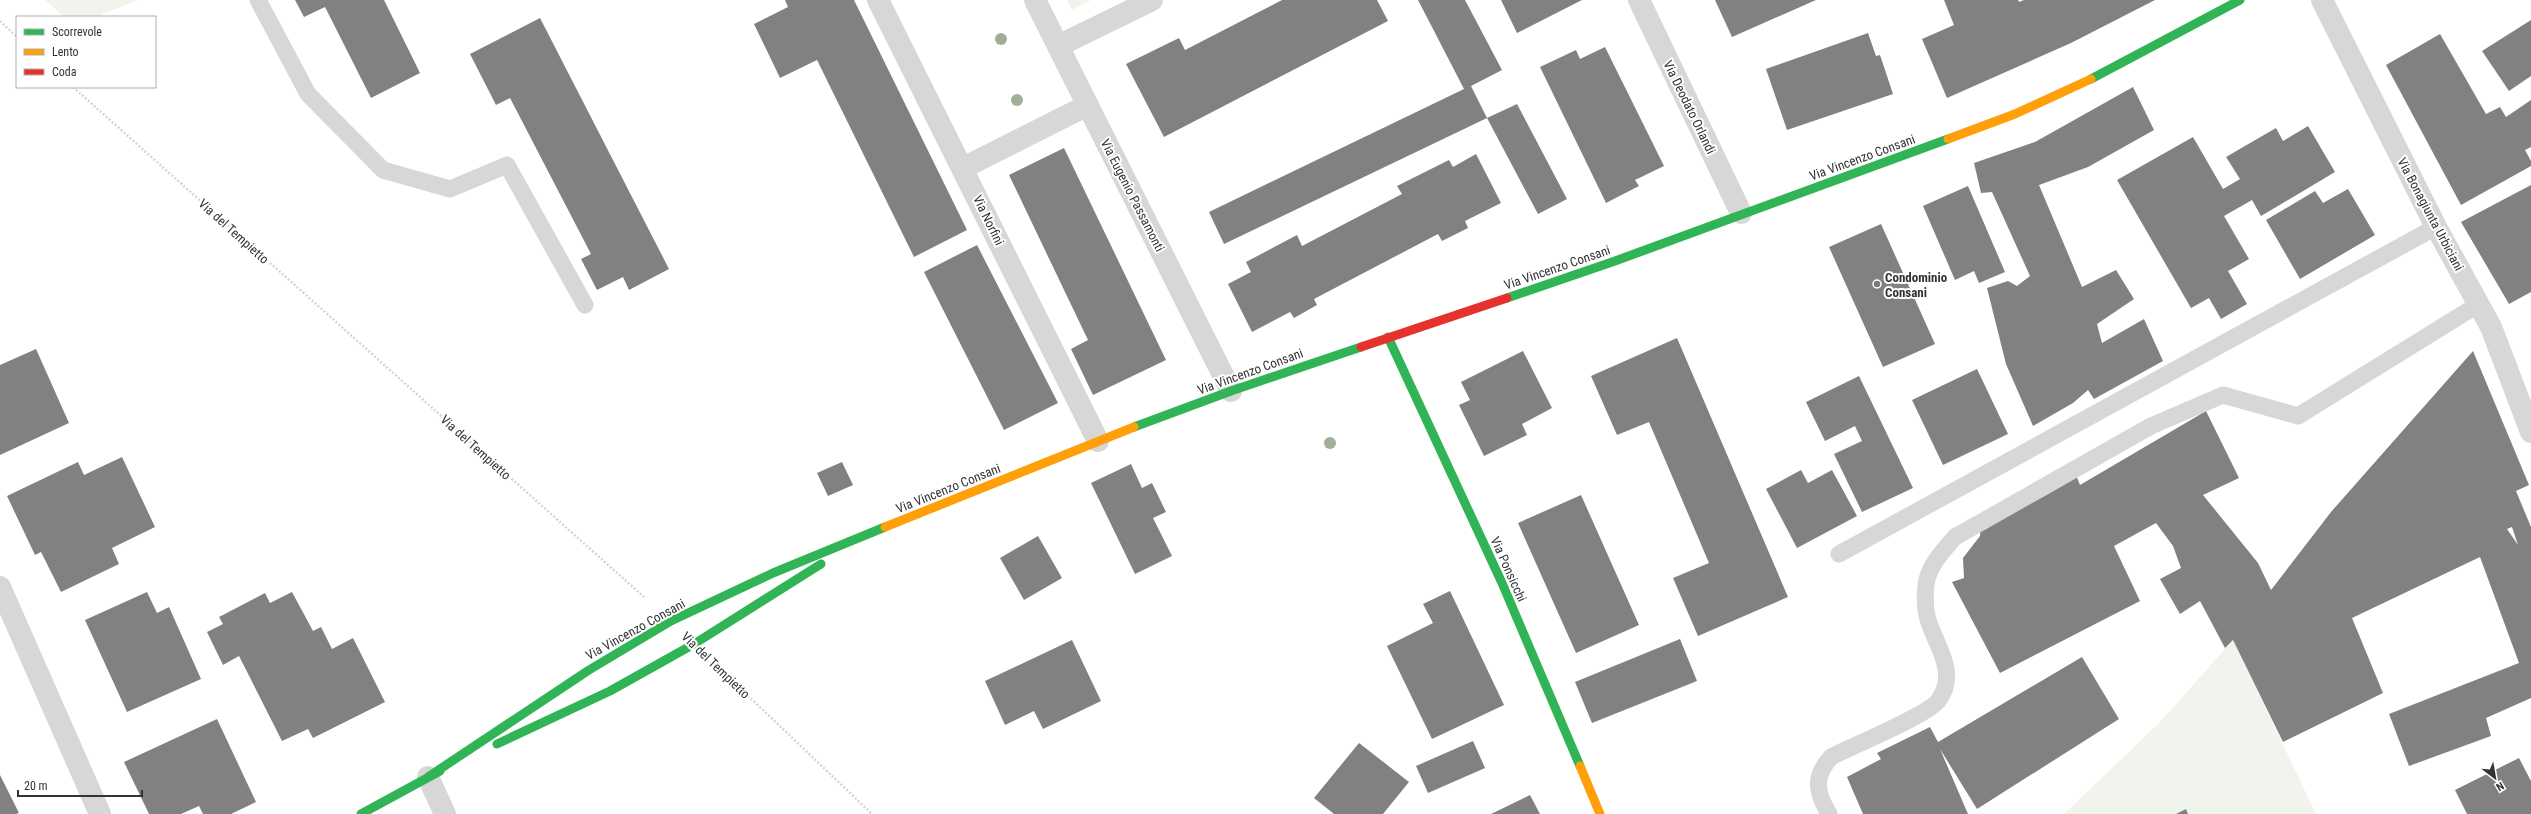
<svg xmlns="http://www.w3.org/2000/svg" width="2531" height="814" viewBox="0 0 2531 814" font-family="'Roboto Condensed',sans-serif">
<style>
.green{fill:#f1f4ed}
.building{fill:#818181;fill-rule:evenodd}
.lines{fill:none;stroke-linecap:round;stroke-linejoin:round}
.path{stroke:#d5d5d5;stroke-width:2.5;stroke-dasharray:2 2;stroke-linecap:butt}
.lane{stroke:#d7d7d7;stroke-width:17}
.street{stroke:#d7d7d7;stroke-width:22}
.fast{stroke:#30b455;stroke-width:9}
.slow{stroke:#ff9f0a;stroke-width:9}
.jam{stroke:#e5322d;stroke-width:9}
.tree{fill:#a2af96}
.poi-dot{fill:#7a7a7a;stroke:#fff;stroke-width:1.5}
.labels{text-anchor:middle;stroke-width:4;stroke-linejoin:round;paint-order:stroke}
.street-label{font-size:13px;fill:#333;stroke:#fff}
.poi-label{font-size:13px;font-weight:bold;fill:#333;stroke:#fff;text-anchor:start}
</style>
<rect width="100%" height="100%" fill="#fff"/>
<path class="green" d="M45 0H138L102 14V17H64Z
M1067 0H1091L1072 10Z
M2233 640 2316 814H2064L2161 721Z"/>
<path class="building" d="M295 0H384L420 73 371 98 325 7 304 17Z
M785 0H854L967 230 914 257 817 60 780 78 754 24 788 7Z
M1282 0H1377L1388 21 1164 137 1126 64 1179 38 1185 50Z
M1418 0H1465L1502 70 1471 86 1487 118 1224 244 1209 212 1464 89Z
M1501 0H1582L1517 33Z
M1715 0H1816L1732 37Z
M1944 0H2018L2019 2 2024 0H2155L2071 43 1947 98 1922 39 1954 25Z
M540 18 669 269 629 290 623 277 597 290 581 259 591 254 510 98 496 105 470 54Z
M2531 20V76L2509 91 2482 51Z
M1868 33 1876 56 1880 55 1893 94 1787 130 1766 69Z
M2440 34 2486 114 2500 107 2506 117 2531 100V147L2525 150 2531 161V166L2461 205 2386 65Z
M1605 47 1664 166 1635 180 1639 186 1606 203 1540 67 1576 50 1580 59Z
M2133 87 2154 130 2088 167 2039 185 2082 287 2116 270 2134 299 2097 324 2102 343 2144 319 2163 361 2094 399 2088 390 2073 403 2033 426 2006 364 1987 288 2008 281 2017 286 2030 276 1992 192 1981 193 1974 163 2035 142Z
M1517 104 1567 199 1538 214 1487 118Z
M2308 126 2335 172 2261 216 2252 200 2224 216 2249 259 2228 271 2247 304 2221 319 2209 298 2191 308 2117 180 2193 137 2223 189 2240 179 2226 157 2276 128 2283 141Z
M1064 148 1166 360 1093 395 1071 349 1088 340 1009 175Z
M1476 154 1501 203 1465 221 1468 228 1442 241 1438 234 1314 299 1317 305 1294 318 1290 312 1252 332 1228 284 1251 272 1246 262 1297 235 1302 246 1402 194 1397 186 1449 160 1453 167Z
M2531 185V292L2509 304 2461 222Z
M1968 186 2005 272 1979 283 1974 271 1955 280 1923 206Z
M2348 189 2375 235 2300 279 2266 220 2315 191 2323 203Z
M1881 224 1935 344 1883 367 1829 247Z
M977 245 1058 403 1004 430 924 272Z
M1677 338 1788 597 1698 636 1673 578 1709 563 1649 422 1617 435 1591 376Z
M36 349 69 423 0 455V365Z
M1523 351 1552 408 1522 424 1527 435 1484 456 1459 405 1470 400 1461 382Z
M2473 351 2529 485 2516 491 2531 527V698L2486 718 2491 736 2409 766 2389 714 2519 663 2480 557 2352 618 2383 693 2283 742 2233 640 2225 648 2200 601 2180 614 2160 579 2181 568 2173 546 2156 523 2114 546 2140 601 2000 673 1952 582 1964 578 1963 558 1980 536 1981 525 2076 475 2080 485 2206 411 2239 478 2203 495 2258 563 2271 590 2331 512ZM2512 527 2518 545 2507 529Z
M1977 369 2008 434 1943 465 1912 400Z
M1859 376 1913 488 1862 512 1834 454 1862 441 1855 426 1825 441 1806 402Z
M122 457 155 527 112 548 119 564 61 592 41 552 35 555 7 496 78 462 84 475Z
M842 462 853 485 828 496 817 473Z
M1131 464 1142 488 1152 483 1166 512 1153 518 1172 556 1135 574 1091 483Z
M1801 470 1808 483 1832 470 1857 516 1797 548 1766 489Z
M1581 495 1639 625 1576 653 1518 523Z
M1038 536 1062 578 1024 600 1000 558Z
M1450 591 1504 705 1432 739 1387 646 1433 623 1423 604Z
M147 592 157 613 169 607 201 679 127 712 85 620Z
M292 592 313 631 321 627 332 649 353 638 385 702 313 738 308 729 282 741 239 656 223 665 207 632 223 624 219 617 265 593 270 603Z
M1680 639 1697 681 1592 723 1575 682Z
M1072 640 1101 701 1043 729 1034 711 1005 725 985 681Z
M2082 657 2119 719 1977 809 1940 749 1968 814H1863L1847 777 1881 759 1877 753 1930 727 1938 742Z
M217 719 256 802 231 814H203L199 806 181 814H149L124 762Z
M1473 741 1485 768 1428 793 1416 766Z
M1359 743 1409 782 1383 814H1334L1314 798Z
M2519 758 2531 781V814H2467L2455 790Z
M0 775 19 813 16 814H0Z
M1530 795 1540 814H1491Z
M2186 809 2188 814H2176Z"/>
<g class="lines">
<path class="path" d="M0 21 17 37
M73 87 644 597
M719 668 872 814"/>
<path class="lane" d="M258 0 308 94 383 170 450 189 507 165 585 305
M1839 554 2436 227
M1829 814C1816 792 1813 777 1831 757 1852 746 1926 716 1938 701 1960 672 1934 644 1927 616 1925 607 1925 594 1926 585 1928 566 1943 551 1955 537L2151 426 2223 395 2298 416 2479 304"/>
<path class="street" d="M878 0 1098 441
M1035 0 1231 391
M1639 0 1741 213
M2322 0 2436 227 2491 327 2531 432
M1058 46 1152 0
M963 168 1088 105
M0 587 100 814
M428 777 445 814"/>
<path class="fast" d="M2091 79 2240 0
M1507 298 1615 261 1948 139
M1388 337 1502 583 1580 766
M1134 427 1231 391 1361 347
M497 744 610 691 694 644 821 564
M428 777 589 670 671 621 773 573 885 527
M361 814 440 771"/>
<path class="slow" d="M1948 139 2015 114 2091 79
M885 527 1134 427
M1580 766 1600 814"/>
<path class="jam" d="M1361 347 1507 298"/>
</g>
<g class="tree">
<circle cx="1001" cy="39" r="6"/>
<circle cx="1017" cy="100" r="6"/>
<circle cx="1330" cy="443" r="6"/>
</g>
<circle class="poi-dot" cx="1877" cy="284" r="4"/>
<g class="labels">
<g class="street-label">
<text transform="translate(1690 107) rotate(64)" y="5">Via Deodato Orlandi</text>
<text transform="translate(1862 157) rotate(-20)" y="5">Via Vincenzo Consani</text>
<text transform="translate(1133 195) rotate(63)" y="5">Via Eugenio Passamonti</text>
<text transform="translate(2431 214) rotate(62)" y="5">Via Bonagiunta Urbiciani</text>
<text transform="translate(989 220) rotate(64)" y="5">Via Norfini</text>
<text transform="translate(234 231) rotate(42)" y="5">Via del Tempietto</text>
<text transform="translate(1557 267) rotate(-19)" y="5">Via Vincenzo Consani</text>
<text transform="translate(1250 371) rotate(-20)" y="5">Via Vincenzo Consani</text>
<text transform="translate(476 447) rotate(42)" y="5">Via del Tempietto</text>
<text transform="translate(948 488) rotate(-22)" y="5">Via Vincenzo Consani</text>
<text transform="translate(1509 569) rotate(66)" y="5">Via Ponsicchi</text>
<text transform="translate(635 629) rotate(-29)" y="5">Via Vincenzo Consani</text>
<text transform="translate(716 665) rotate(44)" y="5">Via del Tempietto</text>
</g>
<g class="poi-label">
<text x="1885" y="282">Condominio<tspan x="1885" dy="15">Consani</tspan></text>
</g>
</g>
<rect x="16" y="16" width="140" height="72" fill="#ffffff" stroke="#adadad"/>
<rect x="24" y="29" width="20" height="6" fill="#30b455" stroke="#adadad"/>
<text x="52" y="36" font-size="12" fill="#333333">Scorrevole</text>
<rect x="24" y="49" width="20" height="6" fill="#ff9f0a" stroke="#adadad"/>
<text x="52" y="56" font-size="12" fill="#333333">Lento</text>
<rect x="24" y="69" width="20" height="6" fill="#e5322d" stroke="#adadad"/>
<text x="52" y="76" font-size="12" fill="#333333">Coda</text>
<g transform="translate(2495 778) rotate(149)" stroke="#ffffff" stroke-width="3" paint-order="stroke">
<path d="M0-3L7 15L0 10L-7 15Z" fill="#333333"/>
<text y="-6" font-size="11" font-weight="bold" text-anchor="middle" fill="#333333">N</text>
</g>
<path d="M18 790v6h124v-6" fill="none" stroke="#333333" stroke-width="2"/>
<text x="24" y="790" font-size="12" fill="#333333" stroke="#ffffff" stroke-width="3" paint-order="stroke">20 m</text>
</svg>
